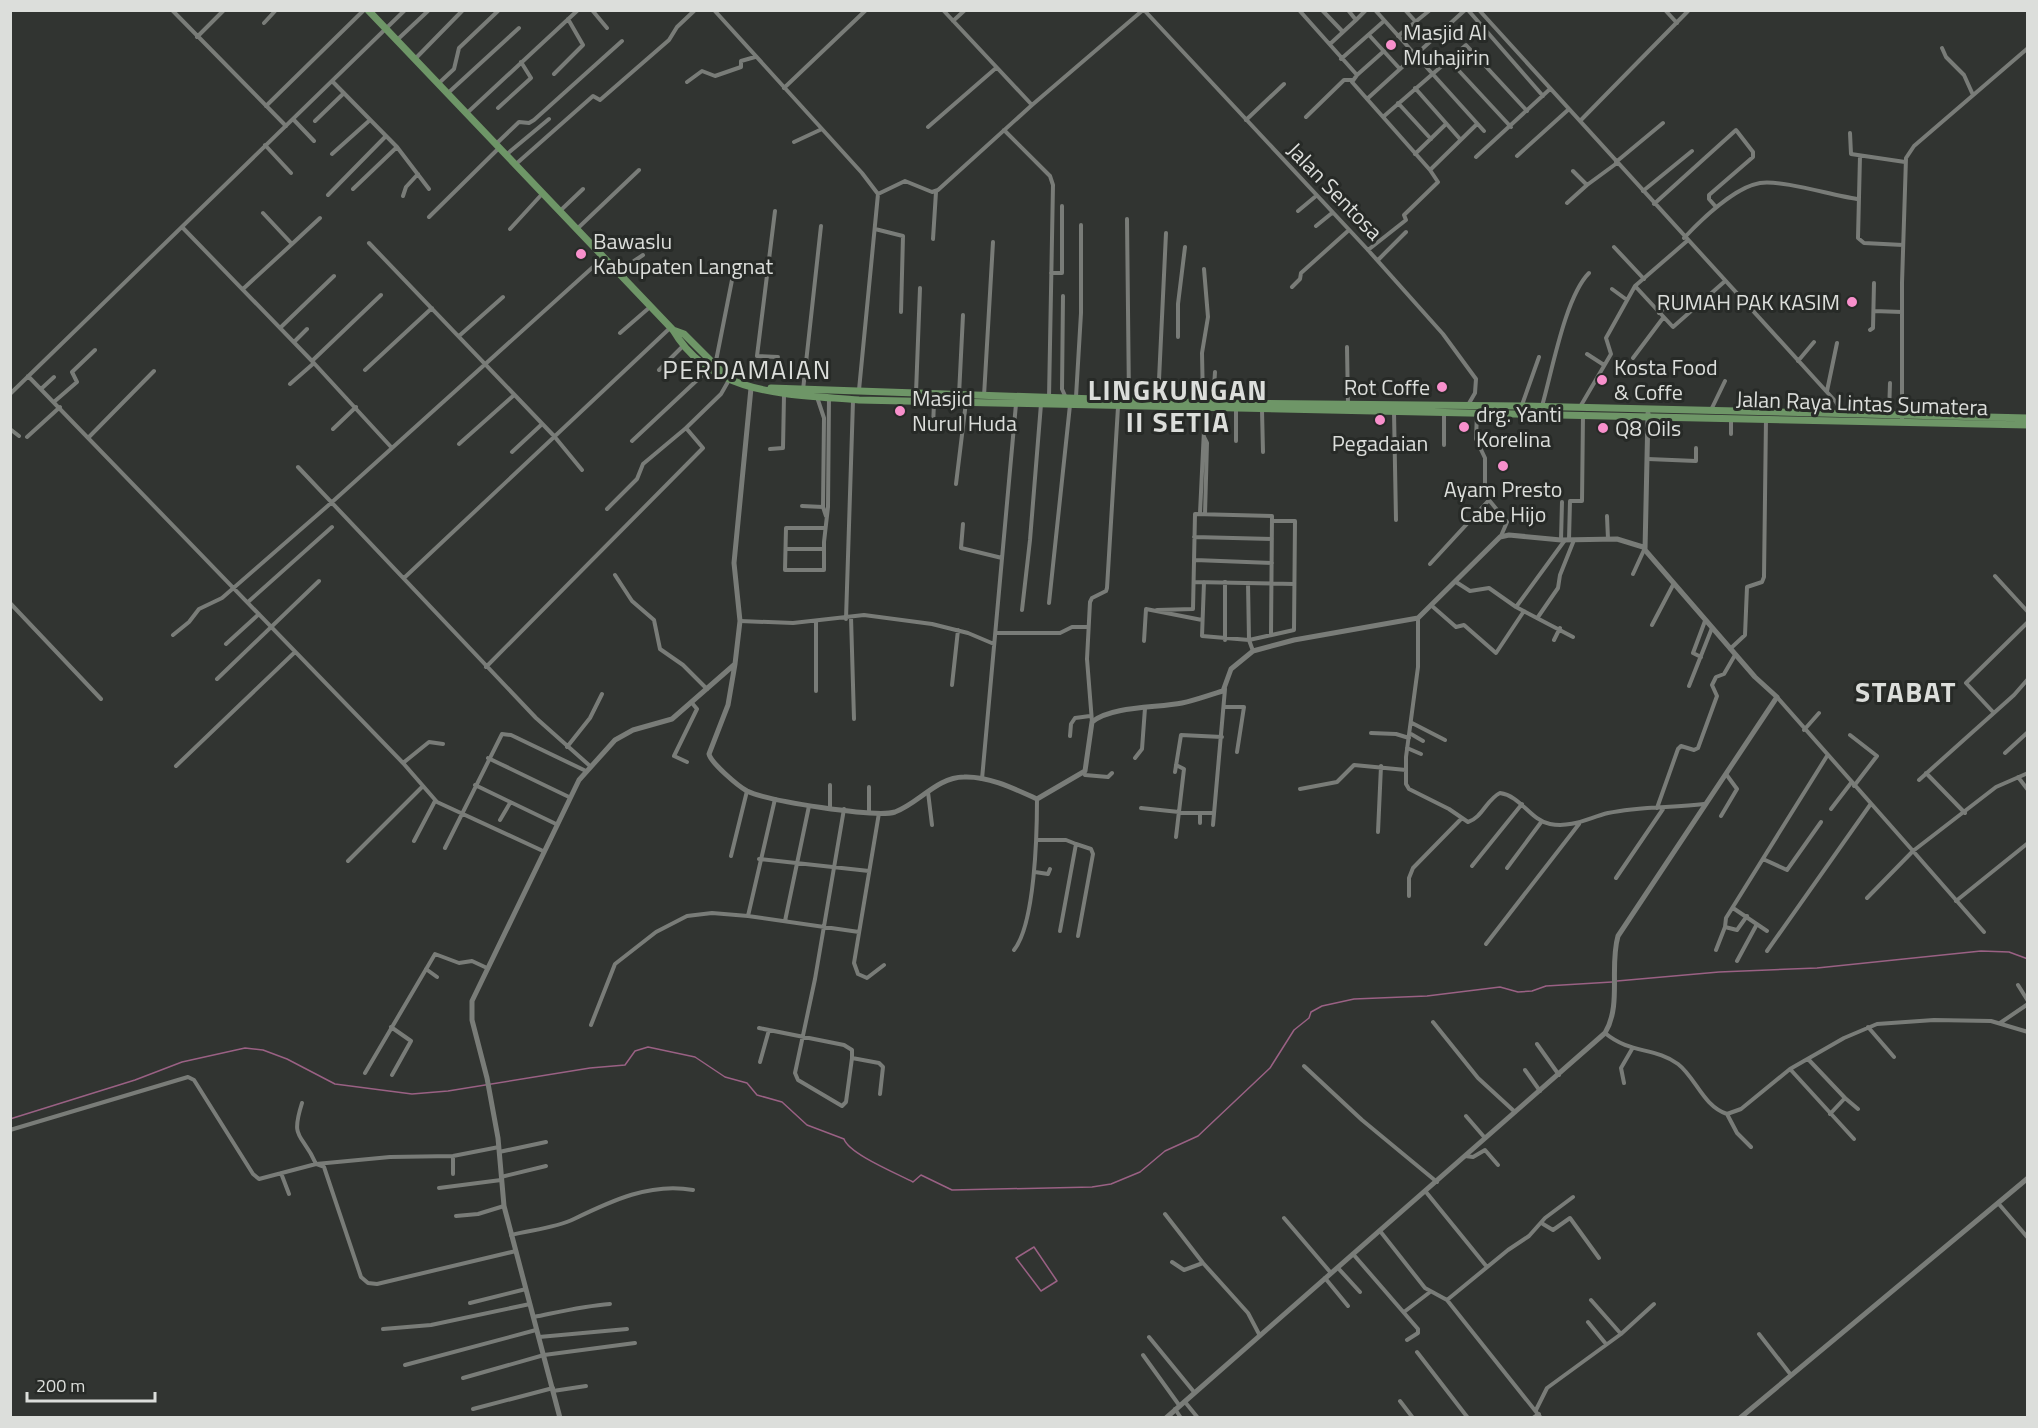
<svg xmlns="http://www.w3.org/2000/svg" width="2038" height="1428" viewBox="0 0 2038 1428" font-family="'Titillium Web',sans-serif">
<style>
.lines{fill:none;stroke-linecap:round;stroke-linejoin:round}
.stream{stroke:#9a6184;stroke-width:1.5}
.minor{stroke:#797c78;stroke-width:4}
.tertiary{stroke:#797c78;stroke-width:5}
.trunk{stroke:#6e9667;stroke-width:7}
.poi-dot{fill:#f890cc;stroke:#272a27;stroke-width:2}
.labels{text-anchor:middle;stroke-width:6;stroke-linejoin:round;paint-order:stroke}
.poi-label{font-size:22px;fill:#dcdedb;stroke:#272a27;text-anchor:start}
.street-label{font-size:22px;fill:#dcdedb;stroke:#272a27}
.quarter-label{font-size:26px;letter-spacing:1.5px;fill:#dcdedb;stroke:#272a27}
.district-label{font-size:28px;font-weight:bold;letter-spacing:1.5px;fill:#dcdedb;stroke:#272a27}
</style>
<rect width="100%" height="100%" fill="#313431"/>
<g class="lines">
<path class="stream" d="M1617 981 1719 972 1817 968 1981 951 2009 952 2028 959
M10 1119 135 1080 182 1062 245 1048 263 1050 287 1059 335 1084 412 1094 448 1091 590 1068 625 1065 635 1051 648 1047 695 1057 725 1077 747 1083 757 1095 782 1102 807 1125 844 1139C849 1154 898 1174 913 1182L921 1175 952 1190 1092 1187 1111 1184 1140 1172 1165 1151 1198 1136 1270 1068 1294 1030 1309 1018 1311 1012 1322 1006 1354 999 1427 996 1500 987 1518 992 1532 991 1546 986 1612 982
M1034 1247 1057 1281 1041 1291 1016 1258Z"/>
<path class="minor" d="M172 10 286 126
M592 10 607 28
M714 10 862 173 878 194 859 390
M943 10 1032 105
M1144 10 1368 250 1443 334 1476 379 1475 393 1468 405
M1299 10 1357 75 1352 82 1430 170 1477 124
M1322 10 1343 32
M1375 10 1484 131
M1405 10 1416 22
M1468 10 1543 96
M1479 10 1836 402 1842 413
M1665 10 1677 23
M1356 20 1366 10
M953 21 965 10
M264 23 276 10
M1369 35 1400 69
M1398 36 1430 10
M197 37 224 10
M397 40 429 10
M1330 44 1356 20 1348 10
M1942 48 1946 57 1964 75 1973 95
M415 59 463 10
M1341 59 1384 21
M1448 59 1511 127
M554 74 583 45 568 19
M1357 75 1384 51
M332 81 397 147 429 189
M687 82 702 71 715 76 741 67V61L755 57
M439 83 454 69 459 48 499 10
M784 88 866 10
M1415 88 1460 139
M448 93 519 28
M1367 99 1465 10
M1398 103 1431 139
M266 106 364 10
M498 108 531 78 521 62
M467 113 578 10
M1306 117 1344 80H1352
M1383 117 1466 45 1527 111
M293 119 314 141
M1246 120 1284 84
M315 121 344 93
M1580 121 1689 10
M928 127 996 68
M1004 130 1050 176 1053 185 1049 398
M1850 133 1851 154 1905 162
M794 142 822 129
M496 144 519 122 529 123 534 120 622 41
M265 145 291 173
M332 154 370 120
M507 154 549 119
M1415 154 1446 124
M1517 156 1569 109
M1860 156 1858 238 1864 243 1903 245
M1476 157 1550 89
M1616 162 1663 123
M516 164 593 96 600 100 669 40 677 27 695 10
M1573 171 1587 185 1617 163
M353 189 397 147
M1643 191 1692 151
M878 194 905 181 932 192 938 190 1032 105 1143 10
M328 195 386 136
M403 196 406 187 418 174
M1567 203 1587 185
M1654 204 1736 130 1753 152V157L1709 195V199L1716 207
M561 210 583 189
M775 211 757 356 778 357
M1298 211 1316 196
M429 217 499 148
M1127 219 1129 400
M1316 226 1332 213
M182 227 312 361 392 448
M578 228 639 170
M510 229 543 193
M875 229 903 236 901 312
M1684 238C1701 220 1735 187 1760 183 1784 180 1830 195 1857 199
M933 239 936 192
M369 243 554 436 582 470
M292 244 320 218
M1614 247 1644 279
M1368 250 1406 220 1404 215 1438 182 1430 170
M1378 260 1406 232
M1051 273H1062V206
M623 276 634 261 643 255
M1635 286 1673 327 1724 282
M1292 287 1300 279 1301 273 1349 230
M243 289 292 244 263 213
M1612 289 1627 300
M1063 296 1062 389 1066 398
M1874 311 1902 312
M1659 313 1667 305
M280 328 334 276
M1870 330 1873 328 1874 283
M620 333 650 307
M459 336 503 297
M1178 337V304L1185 247
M294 342 307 329
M1347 347 1348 405
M1587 354 1604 365
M1633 358 1663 318
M312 361 381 295
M1798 361 1814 342
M715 366 733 275
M365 370 432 308
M659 370 683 346
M28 376 403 763 437 802 543 851
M290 384 314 363
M41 389 54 377
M803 390 821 226
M1827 391 1837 343
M916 393 920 288
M10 394 405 10
M959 395 963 315
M984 396 993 242
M817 397 824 418 823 507 826 516
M1076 397 1081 313V225
M55 401 77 382 72 372 95 350
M1158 401 1166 233
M1203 402 1202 353 1208 317 1204 269
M1213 403 1215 372
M1522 405 1539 357
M1542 406C1552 372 1565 297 1589 273
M1580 407 1611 354 1606 338 1635 286 1687 241
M1236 410V441
M1262 410 1263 452
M1711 410 1725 381
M1394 412 1396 520
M1477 413 1476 439 1485 458V490L1489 500 1507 522 1501 536
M1889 414 1890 383
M1902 422V283L1906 158 1914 146 2028 48
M933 427 934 402
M10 429 19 436
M333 429 356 407
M1731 434V420
M27 437 60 407
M1204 437 1207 443 1205 514
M88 438 154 371
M632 441 709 369
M459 444 513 396
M1444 445V413
M770 449 783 448 784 395
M512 452 541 425
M1648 459 1696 461V448
M298 467 536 718 590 766
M956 484 966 402
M802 506 823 507
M607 509 637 479 643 464 686 428
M1200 513 1205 409
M1607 516 1608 539
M963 524 961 548 1002 558
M825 528H786L785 570H824V542L828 507 829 398
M1194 537 1272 539
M1561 540 1562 502
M1569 540 1570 501H1582L1583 415
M786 549H824
M1195 560 1272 563
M1430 564 1489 500
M1633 574 1644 550
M615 575 632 601 654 620 660 649 683 665 707 689
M1995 576 2028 612
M404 578 670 328
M1194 582 1294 584
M1204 582 1202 636 1249 640 1294 630 1295 521H1273
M1456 582 1470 591 1489 588 1516 607 1573 637
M1248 583 1249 640 1253 651
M248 602 332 527
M10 603 101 699
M1049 603 1070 405
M1432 606 1456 627 1464 625 1496 653 1524 611
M1516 607 1565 540
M1022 610 1030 540 1041 404
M1157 610 1193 609 1195 514 1272 516 1271 634
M851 617 854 719
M1538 617 1558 588 1560 575 1574 540
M1418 618V667L1406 757V784L1409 789 1449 809 1468 822C1482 818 1487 799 1500 793 1521 796 1530 820 1550 824 1572 828 1588 818 1608 813 1639 806 1673 808 1704 804
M846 619 853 401
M740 621 793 623 864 615 932 624 968 633 994 644
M1652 625 1673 585
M995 633H1060L1072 627H1088
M173 635 189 622 199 609 222 598 331 503 603 258
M1225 640V582
M1554 640 1560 628
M1144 641 1146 609 1202 620
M226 644 259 614
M1730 649 1745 635 1747 587 1762 582 1764 577 1766 418
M1701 657 1693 653 1705 621
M486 667 703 448 686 428 721 394 729 380
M217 679 319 581
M952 685 958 630
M1689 686 1712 628
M816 691V622
M1777 697 1913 851 1996 787 2028 773
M1225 707H1244L1237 752
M1993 712 1966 683 2028 622
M1092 722 1087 659 1090 602 1092 598 1106 591 1107 588 1118 407
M1412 723 1445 740
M1804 730 1819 713
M1371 733 1396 734 1409 738
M1411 734 1423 741
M1850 735 1877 756 1854 786
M1070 736 1071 724 1075 718 1090 716
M567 747 590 718 602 694
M1407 748 1421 754
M2005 753 2028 732
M488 758 569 797
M1135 758 1142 749 1145 708
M687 762 674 756 697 709 692 703
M403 763 429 742 443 744
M1176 765 1184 769 1176 837
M176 766 295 652
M1175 772 1181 735 1222 737
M1084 773 1085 775 1108 777 1112 773
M1926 773 1965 813
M2018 777 2028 790
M982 779 1016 404
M1919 780 2014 695 2028 679
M475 785 556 824
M830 785V808
M1300 789 1337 782 1354 765 1406 770
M928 792 932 825
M1141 808 1179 812
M1657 808 1678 749 1681 746 1694 750 1698 748 1717 696 1712 685 1716 677 1724 674 1735 655
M844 809 815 979 795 1073 798 1080 842 1106 846 1102 852 1058 879 1063 883 1067 880 1094
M1831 809 1851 783
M869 812V787
M879 813 854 963 858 974 867 978 884 965
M1179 813H1213
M1721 816 1737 789 1726 774
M500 820 510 803
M1200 823V815
M1213 825 1225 689
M1378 832 1381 766
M1037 840H1066L1076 844 1060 931
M414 841 435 801
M1076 844 1091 849 1093 854 1078 936
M445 848 502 734 511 735 586 771
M731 856 747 791
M759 859 869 871
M1763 859 1787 870 1821 822
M348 861 422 787
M1472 866 1522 804
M1507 868 1542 821
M1035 872 1048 874 1050 869
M1616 878 1663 809
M1409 896V878L1413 868 1462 818
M1867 898 1913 851 1984 932
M1956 901 2028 843
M1733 908 1767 931
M748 916 775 799
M785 921 809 806
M1725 927 1726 918 1827 756
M1486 944 1579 824
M1014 950C1035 924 1037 834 1037 799
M1716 950 1725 927 1737 930 1747 916
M1767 951 1870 805
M1737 961 1757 924
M426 969 437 977
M2018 985 2028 1001
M1433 1022 1478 1078 1515 1112
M2000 1023 2028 1004
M591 1025 615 964 656 932 687 916 712 913 748 916 859 932
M391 1027 411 1041 392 1075
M1868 1027 1894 1057
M759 1028 844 1045 852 1050V1058
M1605 1033C1630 1054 1655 1047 1678 1064 1696 1078 1703 1106 1727 1114L1741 1109 1790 1069 1844 1038 1877 1024 1934 1020 1991 1021 2028 1032
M1537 1044 1559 1075
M1808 1059 1845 1098
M760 1062 769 1030
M1304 1066 1362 1120 1437 1182
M1790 1069 1854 1139
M1525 1070 1540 1091
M365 1073 435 954 459 963 472 961 487 968
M1624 1083 1621 1068 1632 1049
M302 1103C290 1141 302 1132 316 1164L324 1167 361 1277 368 1283 377 1284 516 1251
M1727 1114 1737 1133 1751 1147
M1830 1114 1845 1098 1858 1109
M1466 1116 1485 1138
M10 1130 188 1077 194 1080 253 1174 259 1179 316 1164 390 1157 453 1156 499 1147
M499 1152 546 1142
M453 1156V1174
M1465 1156 1473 1157 1485 1150 1498 1165
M281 1173 289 1194
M501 1177 546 1166
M439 1188 501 1180
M1426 1192 1487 1267
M1998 1203 2028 1238
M1165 1214 1203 1263 1248 1313 1259 1334
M456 1216 478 1214 504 1206
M1284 1218 1331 1273
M1543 1224 1553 1230 1570 1218 1599 1258
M1380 1231 1425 1288 1447 1300 1541 1418
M511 1235C531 1230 556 1228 574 1219 611 1201 651 1182 693 1190
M1353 1254 1418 1329V1333L1407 1340
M1172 1262 1184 1270 1203 1263
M1338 1268 1360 1292
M1325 1278 1348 1306
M1447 1300 1508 1250 1529 1236 1545 1218 1573 1197
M1591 1300 1621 1334
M470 1303 526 1289
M1404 1312 1430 1292
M534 1317C559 1312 583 1306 610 1304
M1588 1322 1606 1344
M383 1329 431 1325 530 1304
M1759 1334 1791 1375
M539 1337 627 1329
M1149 1337 1194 1392
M1417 1352 1468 1418
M1143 1355 1179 1405
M405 1365 536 1330
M463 1378 544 1355 635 1343
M553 1391 586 1386
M1400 1401 1413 1418
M1185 1402 1198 1418
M473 1409 553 1388
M1175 1409 1181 1418
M1536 1410 1547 1388 1621 1334 1654 1304
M1533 1418 1539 1414"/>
<path class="tertiary" d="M735 664 728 705 709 754C711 763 738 786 747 791 767 801 876 818 895 812 919 803 937 777 964 777 989 776 1015 789 1037 799L1085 771 1092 722C1111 706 1157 708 1182 703 1196 700 1209 695 1223 691L1231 669 1253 651 1294 640 1418 618 1500 537 1509 535 1561 540 1617 539 1643 547
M560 1418 504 1206 498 1138 487 1078 472 1020V1001L579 780 615 740 633 730 672 719 735 664 740 621 734 563 751 388
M1166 1418 1605 1033C1622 1005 1609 967 1618 936L1777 697 1755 677 1645 550 1648 413
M1740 1418 2028 1178"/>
<path class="trunk" d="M368 10 673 330C712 397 791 394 859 400L2028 425
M673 330 684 334 721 371
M771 388 1213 403 1522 406 2028 418"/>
</g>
<g class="poi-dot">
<circle cx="1391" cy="45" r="6"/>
<circle cx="581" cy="254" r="6"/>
<circle cx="1852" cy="302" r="6"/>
<circle cx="1602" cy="380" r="6"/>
<circle cx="1442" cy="387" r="6"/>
<circle cx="900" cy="411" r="6"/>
<circle cx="1380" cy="420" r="6"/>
<circle cx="1464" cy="427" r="6"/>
<circle cx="1603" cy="428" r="6"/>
<circle cx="1503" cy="466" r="6"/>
</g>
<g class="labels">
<g class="poi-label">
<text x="1403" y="40">Masjid Al<tspan x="1403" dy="25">Muhajirin</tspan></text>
<text x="593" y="249">Bawaslu<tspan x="593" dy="25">Kabupaten Langnat</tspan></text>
<text x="1840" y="310" text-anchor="end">RUMAH PAK KASIM</text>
<text x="1614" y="375">Kosta Food<tspan x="1614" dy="25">&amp; Coffe</tspan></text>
<text x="1430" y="395" text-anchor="end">Rot Coffe</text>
<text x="912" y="406">Masjid<tspan x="912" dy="25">Nurul Huda</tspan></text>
<text x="1476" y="422">drg. Yanti<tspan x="1476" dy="25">Korelina</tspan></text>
<text x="1615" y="436">Q8 Oils</text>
<text x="1380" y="451" text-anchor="middle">Pegadaian</text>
<text x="1503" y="497" text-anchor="middle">Ayam Presto<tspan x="1503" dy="25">Cabe Hijo</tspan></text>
</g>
<g class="street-label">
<text transform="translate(1335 191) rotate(46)" y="8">Jalan Sentosa</text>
<text transform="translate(1862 403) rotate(2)" y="8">Jalan Raya Lintas Sumatera</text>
</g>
<g class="quarter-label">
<text x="747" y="379">PERDAMAIAN</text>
</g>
<g class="district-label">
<text x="1178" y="400">LINGKUNGAN<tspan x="1178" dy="32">II SETIA</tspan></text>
<text x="1906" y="702">STABAT</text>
</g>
</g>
<rect width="2038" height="1428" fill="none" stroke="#dcdedb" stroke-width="24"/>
<path d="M27 1392v9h128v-9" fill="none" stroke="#dcdedb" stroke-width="3"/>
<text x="36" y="1392" font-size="18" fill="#dcdedb" stroke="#272a27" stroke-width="4.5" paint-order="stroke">200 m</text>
</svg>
